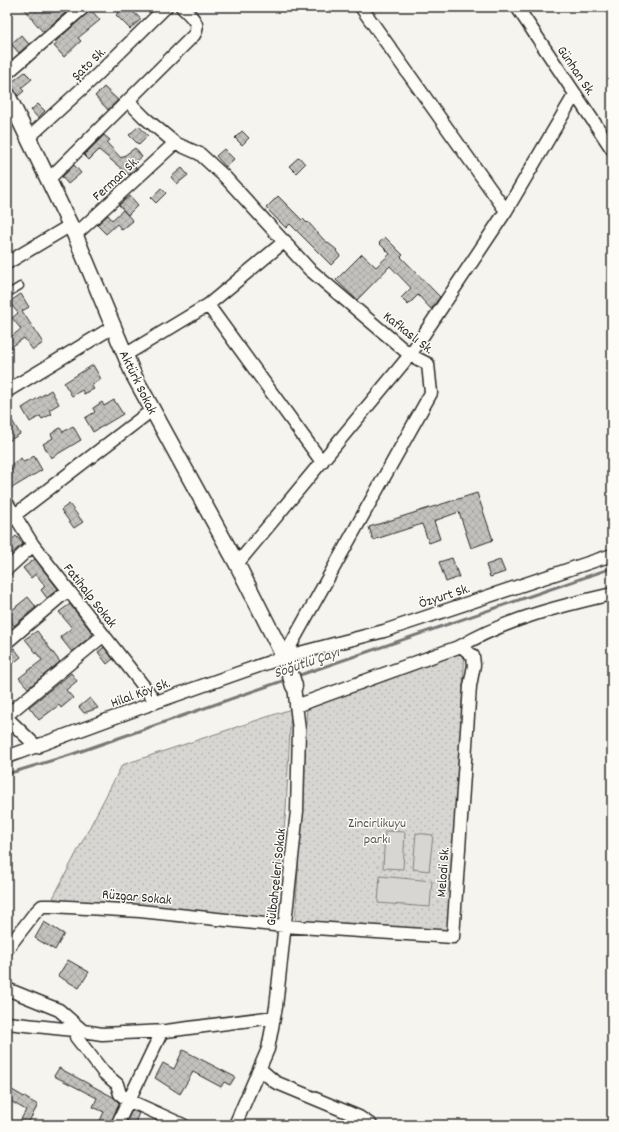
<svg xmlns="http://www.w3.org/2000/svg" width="619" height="1132" viewBox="0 0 619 1132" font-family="Dekko,sans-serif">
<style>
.grass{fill:url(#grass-dots);stroke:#81807e}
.garden{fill:#d7d6d2;stroke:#81807e}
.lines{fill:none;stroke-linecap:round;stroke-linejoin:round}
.stream{stroke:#797877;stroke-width:3}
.building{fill:url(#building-cross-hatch);stroke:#2b2b2b}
.service-casing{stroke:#2b2b2b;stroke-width:9}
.minor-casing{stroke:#2b2b2b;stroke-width:15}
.tertiary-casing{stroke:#2b2b2b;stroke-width:18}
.secondary-casing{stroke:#2b2b2b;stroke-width:19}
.service{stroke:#fdfcf7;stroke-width:6}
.minor{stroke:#fdfcf7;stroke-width:12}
.tertiary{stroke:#fdfcf7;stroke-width:15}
.secondary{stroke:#fdfcf7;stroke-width:16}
.labels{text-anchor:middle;stroke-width:3;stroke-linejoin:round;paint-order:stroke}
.street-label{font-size:14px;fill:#2b2b2b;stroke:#fdfcf7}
.park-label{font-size:14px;fill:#565655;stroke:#fdfcf7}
.water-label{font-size:15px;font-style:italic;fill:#585857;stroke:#fdfcf7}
</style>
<defs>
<pattern id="grass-dots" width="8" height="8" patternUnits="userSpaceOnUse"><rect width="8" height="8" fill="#d7d6d2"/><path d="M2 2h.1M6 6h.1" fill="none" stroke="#b9b8b4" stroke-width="1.8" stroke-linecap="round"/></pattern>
<pattern id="building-cross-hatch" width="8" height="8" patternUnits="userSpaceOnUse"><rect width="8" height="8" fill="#c2c1be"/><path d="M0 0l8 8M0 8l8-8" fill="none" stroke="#a7a6a3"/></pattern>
</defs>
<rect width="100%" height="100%" fill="#f5f4ef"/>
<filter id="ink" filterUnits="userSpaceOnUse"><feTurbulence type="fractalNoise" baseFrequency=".025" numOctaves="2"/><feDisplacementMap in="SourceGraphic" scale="8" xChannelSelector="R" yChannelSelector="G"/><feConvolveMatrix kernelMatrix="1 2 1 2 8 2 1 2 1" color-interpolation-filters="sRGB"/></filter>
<g filter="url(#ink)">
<path class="grass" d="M465 650 449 935 295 924 307 705Z
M291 709 286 810 274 925 117 915 53 898 122 765Z"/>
<path class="garden" d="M385 831 405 832 403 869 383 868Z
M416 833 433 835 429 871 413 869Z
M380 876 432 881 430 907 378 903Z"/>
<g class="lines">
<path class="stream" d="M297 676 612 568
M7 774 70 755 288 679"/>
</g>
<path class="building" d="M22 7H72L43 32Z
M124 7H128L141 19 130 29 116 15Z
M91 10 100 20 78 38 81 41 64 57 54 46 57 44 55 42Z
M21 35 29 44 19 53 11 44Z
M25 72 32 79 21 88 24 91 18 96 12 87 8 85Z
M104 87 118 100 108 110 95 96Z
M38 104 45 111 38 118 31 110Z
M139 126 148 136 139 145 129 135Z
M242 131 249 138 242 145 235 138Z
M104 135 110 140 107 143 121 158 135 148 142 157 132 164 136 168 129 175 99 150 89 160 84 155Z
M224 149 234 159 226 167 216 156Z
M299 157 305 164 296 173 289 166Z
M74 165 81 173 68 184 62 177Z
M182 168 188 175 177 184 171 177Z
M161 188 166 193 156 203 151 198Z
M130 196 138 205 128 215 119 205Z
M278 196 302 220 303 219 307 223 308 222 323 239 337 250 336 251 340 256 331 265 290 224 286 228 266 208Z
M123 210 133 221 122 230 117 224 106 234 97 225 108 215 112 220Z
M385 237 403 255 401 257 440 297 431 309 418 295 408 305 401 298 411 288 390 266 357 300 336 280 362 254 376 267 390 254 379 243Z
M21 294 29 307 22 311 43 343 33 350 24 338 10 348 7 343V340L21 329 12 318 18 313 9 302Z
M93 365 101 379 91 385 94 389 84 394 82 390 72 396 64 383Z
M51 390 59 404 49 410 52 414 42 419 40 416 30 422 22 408Z
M114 400 123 414 93 432 85 418 95 412 93 408 102 402 104 406Z
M7 412 20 434 7 442Z
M73 426 81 440 51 458 43 444 53 438 51 434 60 428 63 432Z
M34 456 42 470 12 488 7 479V472L14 468 12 464 21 458 24 462Z
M477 493 493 540 471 548 459 512 434 521 440 539 429 543 422 524 373 540 369 527Z
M69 504 83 522 74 528 61 510Z
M16 536 23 544 7 557V544Z
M452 558 459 577 446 582 439 562Z
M35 559 58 589 47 598 41 590 45 586 36 574 31 578 23 568Z
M500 560 505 572 490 577 486 565Z
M28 597 36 607 14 626 7 614Z
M70 604 93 634 72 652 60 637 72 628 59 612Z
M37 631 60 662 28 688 19 678 42 660 25 639Z
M104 647 113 659 107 664 98 652Z
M14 648 21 657 7 668V653Z
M71 673 77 681 66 690 73 698 61 708 59 705 39 720 29 707Z
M90 698 98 708 84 713 79 707Z
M44 922 64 934 55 950 35 938Z
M68 960 89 972 79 988 58 976Z
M183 1050 235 1077 230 1085 224 1082 221 1087 193 1072 180 1094 155 1078 163 1063 174 1069Z
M59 1068 113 1097 119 1103 110 1125H98L104 1112 93 1107 97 1098 54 1076Z
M7 1087 38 1105 27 1125H18L26 1110 12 1102 7 1109Z
M132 1110 139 1113 134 1125H125Z"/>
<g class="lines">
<defs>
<path id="service" d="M7 294 20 286"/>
<path id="minor" d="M361 7 506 211
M517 7 612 149
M7 73 84 7
M129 100 134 107 145 118 175 143 200 154 225 177 309 269 410 355 428 364 431 393 284 657
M28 138 97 75 166 7
M49 179 194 35C202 23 189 15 182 7
M75 235 175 143
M7 263 71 225
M208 305 322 462
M125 355 208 305 285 241
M7 391 113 327
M7 503 33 545 156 702
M7 521 152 410
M237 564 410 355 506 211 575 94
M7 569 33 545
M7 642 68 590
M461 646C507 619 560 606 612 594
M7 715 104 635
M7 718 37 747
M7 757 156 702 284 657 384 631 612 555
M7 949 34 914 42 906H51L140 911 284 926 453 937 470 686 474 665 473 656 461 646 296 706
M7 989 59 1010 83 1031 102 1034 166 1031 274 1017
M7 1023 83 1031 76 1037 104 1073 117 1084 120 1094 128 1100 183 1125
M260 1069 275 1082 359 1117 371 1125
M117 1125 162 1031
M235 1125 268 1049 276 1007 297 811 299 730 294 686"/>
<path id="tertiary" d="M7 94 75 235 134 376 237 564 287 663"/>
<path id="secondary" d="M287 663 294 686"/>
</defs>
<use href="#service" class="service-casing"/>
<use href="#minor" class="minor-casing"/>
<use href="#tertiary" class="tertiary-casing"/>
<use href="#secondary" class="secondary-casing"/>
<use href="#service" class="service"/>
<use href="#minor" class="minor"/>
<use href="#tertiary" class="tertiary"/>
<use href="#secondary" class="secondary"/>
</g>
</g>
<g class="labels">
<g class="street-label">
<text transform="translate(88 63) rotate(-44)" y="5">Şato Sk.</text>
<text transform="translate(577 70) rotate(56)" y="5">Günhan Sk.</text>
<text transform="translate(115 178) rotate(-43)" y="5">Ferman Sk.</text>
<text transform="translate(409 332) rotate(38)" y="5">Kafkaslı Sk.</text>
<text transform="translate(139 382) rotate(64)" y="5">Aktürk Sokak</text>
<text transform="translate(91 595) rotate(52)" y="5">Fatihalp Sokak</text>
<text transform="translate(444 595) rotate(-18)" y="5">Özyurt Sk.</text>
<text transform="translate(140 692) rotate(-20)" y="5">Hilal Köy Sk.</text>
<text transform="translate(442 872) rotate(-86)" y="5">Melodi Sk.</text>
<text transform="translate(275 877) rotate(-84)" y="5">Gülbahçeleri Sokak</text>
<text transform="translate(137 896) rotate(5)" y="5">Rüzgar Sokak</text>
</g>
<g class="park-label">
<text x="377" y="827">Zincirlikuyu<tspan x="377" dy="16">parkı</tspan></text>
</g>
<g class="water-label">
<text transform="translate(306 662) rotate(-19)" y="5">Söğütlü Çayı</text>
</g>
</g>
<rect width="619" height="1132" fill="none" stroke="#fdfcf7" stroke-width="24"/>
<rect x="12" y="12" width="595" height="1108" fill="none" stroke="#2b2b2b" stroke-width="1.5" filter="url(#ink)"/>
</svg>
